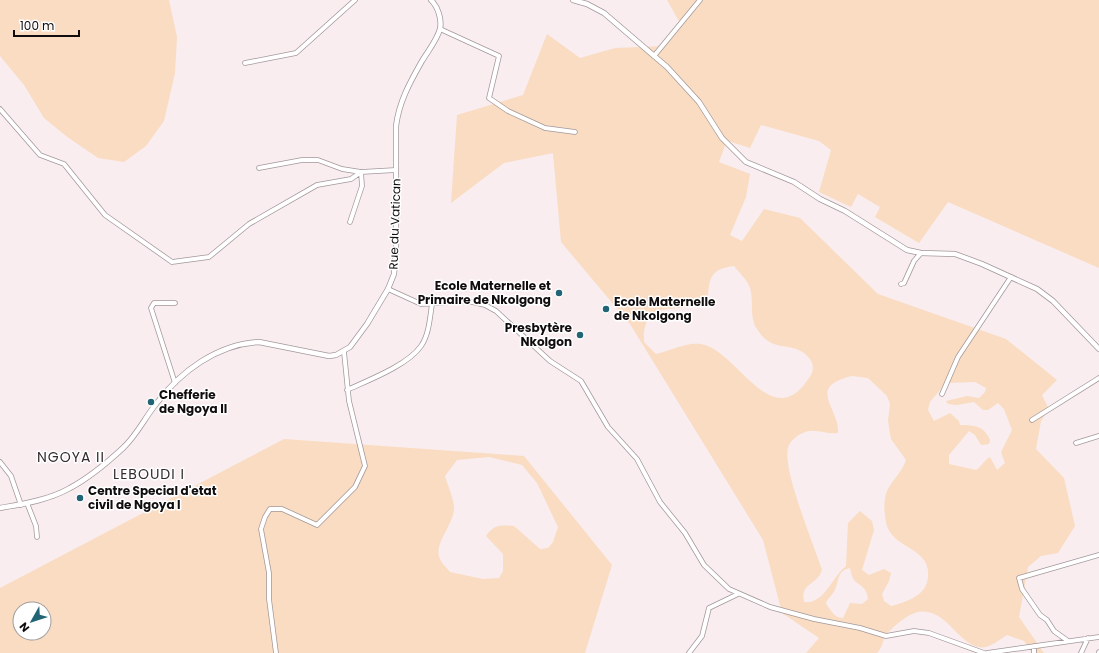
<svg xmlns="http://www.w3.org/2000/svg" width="1099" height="653" viewBox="0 0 1099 653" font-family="Poppins,sans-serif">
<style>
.green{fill:#f9dcc1;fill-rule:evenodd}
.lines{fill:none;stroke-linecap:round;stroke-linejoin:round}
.minor-casing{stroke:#a3989a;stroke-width:5.5}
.tertiary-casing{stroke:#a3989a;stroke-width:6}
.minor{stroke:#fff;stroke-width:4}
.tertiary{stroke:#fff;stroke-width:4.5}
.poi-dot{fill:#206476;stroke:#fff;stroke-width:1.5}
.labels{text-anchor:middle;stroke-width:3;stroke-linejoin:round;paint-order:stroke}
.street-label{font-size:12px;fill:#110d0e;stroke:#fff}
.poi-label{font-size:12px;font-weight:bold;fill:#110d0e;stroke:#fff;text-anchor:start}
.quarter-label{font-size:14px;letter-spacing:1px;fill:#342c2d;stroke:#fff}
</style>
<rect width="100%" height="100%" fill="#f9edef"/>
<path class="green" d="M0 0H169L177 37 175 73 164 121 146 146 124 162 98 158 66 136 44 118 24 85 0 56Z
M667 0H1099V268L948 202 919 243 875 217 880 207 858 194 851 207 819 192 831 150 819 141 761 125 750 148 722 139 726 143 719 162 750 174 746 197 730 235 742 241 764 209 800 218 878 294 1006 339 1057 380 1042 395 1049 409 1041 421 1036 449 1064 478 1075 526 1058 553 1041 556 1028 567 1019 617 1044 653H1033L1024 641 1007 635C1001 639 993 645 986 647 957 653 944 592 905 618 899 622 888 631 885 637 882 643 882 648 877 653H806L819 638 782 613 763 540 630 324 561 242 553 153 504 163 451 203 457 115 523 95 547 34 580 58 615 48 664 46 680 23ZM734 266C739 272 748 281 750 288 754 301 749 317 757 329 774 356 794 338 810 359 814 365 814 372 809 378 773 434 740 356 705 345 690 340 672 350 656 354L644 342C642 291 686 320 708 298 709 277 711 269 734 266ZM852 376 868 378 887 396 890 404 888 421 891 439 906 460C902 472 894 478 888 489 883 498 884 511 886 522 891 551 936 546 927 582 924 596 904 603 891 606L884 601 882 594 889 581 891 573 884 569 869 575 862 570 874 530 872 521 860 511 848 523 846 566C832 577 824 605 804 602 800 582 817 586 822 570 814 545 782 469 788 448 789 441 799 434 805 432 816 428 827 435 838 433 840 408 805 387 852 376ZM975 382 986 388 985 392 979 398 967 396 946 401 948 404 957 405 974 402 983 410H988L998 403 1004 409 1012 430 1001 452 1005 463 997 470 990 457C984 460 982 466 976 470L949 464V455L969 431 975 435 981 445 989 444 990 440C984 426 974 425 960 425L959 421 950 413 934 421 928 410 930 402 946 383ZM850 568C851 572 852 578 855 581 863 588 866 587 868 599L862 604 850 603 843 618C834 618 831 610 826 604 827 598 830 598 833 593 840 584 835 571 850 568Z
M284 439 524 456 612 565 585 653H0V588ZM489 457 522 465 537 483 558 527 553 542 548 548 540 549 514 526C501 525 494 524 486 536L503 554V571L499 578 483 579 450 572C446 567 440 562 439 556 435 543 453 525 454 509 454 498 448 487 445 476L457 460ZM20 609H44V633H20Z"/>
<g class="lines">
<defs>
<path id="minor" d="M440 29 499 56 489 98 508 111 545 128 575 132
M654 56 700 0
M245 63 296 53 355 0
M0 109 40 155 64 164 105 215 172 262 209 257 249 224 317 185 351 179 361 172
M259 168 302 160H318L342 169 361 172 396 170
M350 222 362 186 361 172
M901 284 904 283 914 261 921 253
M388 289 421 304 468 301 485 305 496 311 550 361 581 381 608 427 637 459 660 502 685 533 704 565 729 589 770 607 814 619 860 628 886 636 914 631 929 633 984 653
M175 383 151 308 154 303H175
M347 390C369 380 408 365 421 346 429 335 430 317 432 304
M942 394 958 357 1011 277
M1032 420 1099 378
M1076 443 1099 436
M0 462 11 476 21 505
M27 503 36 526 37 537
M1068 641 1054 631 1047 620 1040 615 1022 589 1019 578 1099 555
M276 653 269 599V573L261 529 265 517 270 509H282L317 525 355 487 365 466 349 401 344 352
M689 653 702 636 709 608 738 594
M987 653 1099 637
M1034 653V646
M1081 653 1088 638
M1099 653V652"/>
<path id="tertiary" d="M573 0 587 4 604 13 667 67 699 102 722 138 746 162 794 182 820 199 845 211 907 250 921 253 955 254 982 264 1037 289 1053 301 1099 349
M0 508C23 504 49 500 70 488 87 479 109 461 123 448 137 435 144 419 156 404 180 372 217 344 259 342L329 356 336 355 350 347 367 324 388 289 394 274 396 251V126C399 102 410 82 422 61 428 51 437 40 440 29 442 19 438 7 431 0"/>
</defs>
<use href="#minor" class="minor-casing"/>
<use href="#tertiary" class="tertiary-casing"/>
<use href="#minor" class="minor"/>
<use href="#tertiary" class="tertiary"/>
</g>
<g class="poi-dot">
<circle cx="559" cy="293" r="4"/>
<circle cx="606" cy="309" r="4"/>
<circle cx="580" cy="335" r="4"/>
<circle cx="151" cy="402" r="4"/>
<circle cx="80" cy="498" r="4"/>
</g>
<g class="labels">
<g class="street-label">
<text transform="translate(395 224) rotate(-88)" y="4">Rue du Vatican</text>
</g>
<g class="poi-label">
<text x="551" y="290" text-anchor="end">Ecole Maternelle et<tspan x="551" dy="14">Primaire de Nkolgong</tspan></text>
<text x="614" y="306">Ecole Maternelle<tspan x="614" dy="14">de Nkolgong</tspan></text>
<text x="572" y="332" text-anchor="end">Presbytère<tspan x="572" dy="14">Nkolgon</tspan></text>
<text x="159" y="399">Chefferie<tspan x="159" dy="14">de Ngoya II</tspan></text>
<text x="88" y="495">Centre Special d'etat<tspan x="88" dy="14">civil de Ngoya I</tspan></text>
</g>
<g class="quarter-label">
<text x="71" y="462">NGOYA II</text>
<text x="149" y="479">LEBOUDI I</text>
</g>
</g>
<g transform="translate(32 621) rotate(231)"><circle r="19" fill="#ffffff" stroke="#a09e9f"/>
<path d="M0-3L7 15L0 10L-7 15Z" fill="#206476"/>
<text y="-6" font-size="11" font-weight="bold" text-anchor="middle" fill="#110d0e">N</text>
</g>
<path d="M14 30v6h65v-6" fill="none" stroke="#110d0e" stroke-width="2"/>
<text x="20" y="30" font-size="12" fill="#110d0e" stroke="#ffffff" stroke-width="3" paint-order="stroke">100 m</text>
</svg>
